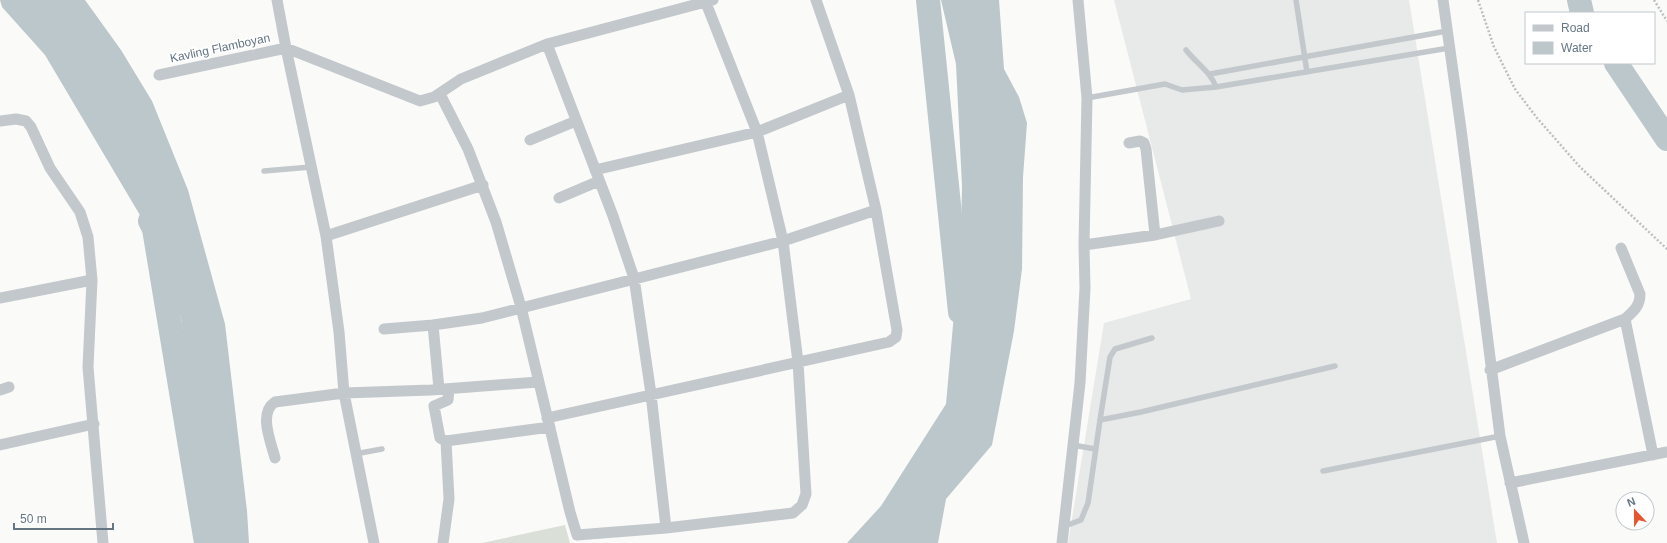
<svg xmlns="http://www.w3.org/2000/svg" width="1667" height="543" viewBox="0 0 1667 543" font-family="Arial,sans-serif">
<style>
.built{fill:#e8e9e9}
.green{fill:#dadfd7}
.water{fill:#bbc7cb}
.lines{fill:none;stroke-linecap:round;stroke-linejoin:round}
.river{stroke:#bbc7cb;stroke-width:24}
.path{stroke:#bbbfc2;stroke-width:2.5;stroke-dasharray:2 2;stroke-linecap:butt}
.service{stroke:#c3c8cc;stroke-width:5.5}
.minor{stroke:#c3c8cc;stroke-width:11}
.labels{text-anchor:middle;stroke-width:4;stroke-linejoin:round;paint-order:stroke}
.street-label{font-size:12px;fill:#657683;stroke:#fff}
</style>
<rect width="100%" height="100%" fill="#fafaf8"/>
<path class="built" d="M1114 0H1409L1497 543H1068L1104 323 1191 299Z"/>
<path class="green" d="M565 525 570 543H482Z"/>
<path class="water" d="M0 0H85L121 50 152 101 188 190 225 324 247 511 249 543H201L199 462 181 318 166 270 147 227 45 55 2 7Z
M941 0H999L1004 69 1019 97 1027 123 1023 177 1022 269 1014 331 992 445 946 499 938 543H847L881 506 946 404 961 235 962 186 956 64Z"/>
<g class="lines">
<path class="river" d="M928 0 960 312
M1579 0 1582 13
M1616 63 1667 139
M150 221 154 229 206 543"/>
<path class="path" d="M1478 0 1494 47 1515 89 1537 118 1580 167 1667 249
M1654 0 1667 21"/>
<path class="service" d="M1296 0 1307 72
M1186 50C1196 63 1211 72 1216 87
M1210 74 1447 31
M1087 98 1165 84 1182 90 1216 87 1449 48
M264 171 311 167
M1152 338 1115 349 1110 357 1100 420 1141 412 1335 366
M1073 445 1095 449
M355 454 382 449
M1323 471 1500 436
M1065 526 1081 520 1088 503 1100 420"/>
<path class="minor" d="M277 0 286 48 326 236 339 332 344 393 374 543
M1443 0 1461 129 1500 436 1524 543
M547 44 613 216 634 278 651 394 666 528
M159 75 286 48 420 101 434 97 461 79 547 44 713 0
M440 94 468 149 496 222 521 307 570 512 577 535 666 528 793 513 802 505 806 494 798 362 783 241 757 132 706 3
M0 121 16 119 26 121 31 127 50 168 80 212 88 237 92 280 88 367 103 543
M530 140 576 121
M1129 143 1140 141 1144 143 1146 149 1155 235
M595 170 757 132 849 95
M559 198 599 181
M326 236 483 185
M1084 245 1155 235 1219 221
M0 298 92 280
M1625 319 1653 455
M433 325 439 389
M384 329 433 325 482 318 783 241 876 210
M1490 370 1625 319C1634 311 1640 306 1640 294L1621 248
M449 389 448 400 434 406 440 438 446 441 550 427
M0 390 9 387
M547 418 889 342 896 337 897 330 876 210 849 95 816 0
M0 445 94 424
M275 458C271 442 258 413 275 402L344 393 431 390 538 382
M1510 483 1667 452
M443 543 449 499 446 441
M1062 543 1080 383 1085 288 1084 245 1087 98 1078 0"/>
</g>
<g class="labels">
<g class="street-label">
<text transform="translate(220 48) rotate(-12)" y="4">Kavling Flamboyan</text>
</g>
</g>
<rect x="1525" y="12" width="130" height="52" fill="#ffffff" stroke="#c1c8cd"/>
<rect x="1533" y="25" width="20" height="6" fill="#c3c8cc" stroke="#c1c8cd"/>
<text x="1561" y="32" font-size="12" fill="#657683">Road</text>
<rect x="1533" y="42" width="20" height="12" fill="#bbc7cb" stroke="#c1c8cd"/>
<text x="1561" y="52" font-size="12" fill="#657683">Water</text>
<g transform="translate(1635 511) rotate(338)"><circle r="19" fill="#ffffff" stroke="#c1c8cd"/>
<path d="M0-3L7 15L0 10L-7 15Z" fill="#e4572e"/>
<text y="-6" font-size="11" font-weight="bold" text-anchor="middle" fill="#657683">N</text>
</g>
<path d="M14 523v6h99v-6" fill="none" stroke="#657683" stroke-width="2"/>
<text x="20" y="523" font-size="12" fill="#657683" stroke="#ffffff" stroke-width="3" paint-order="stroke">50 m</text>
</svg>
